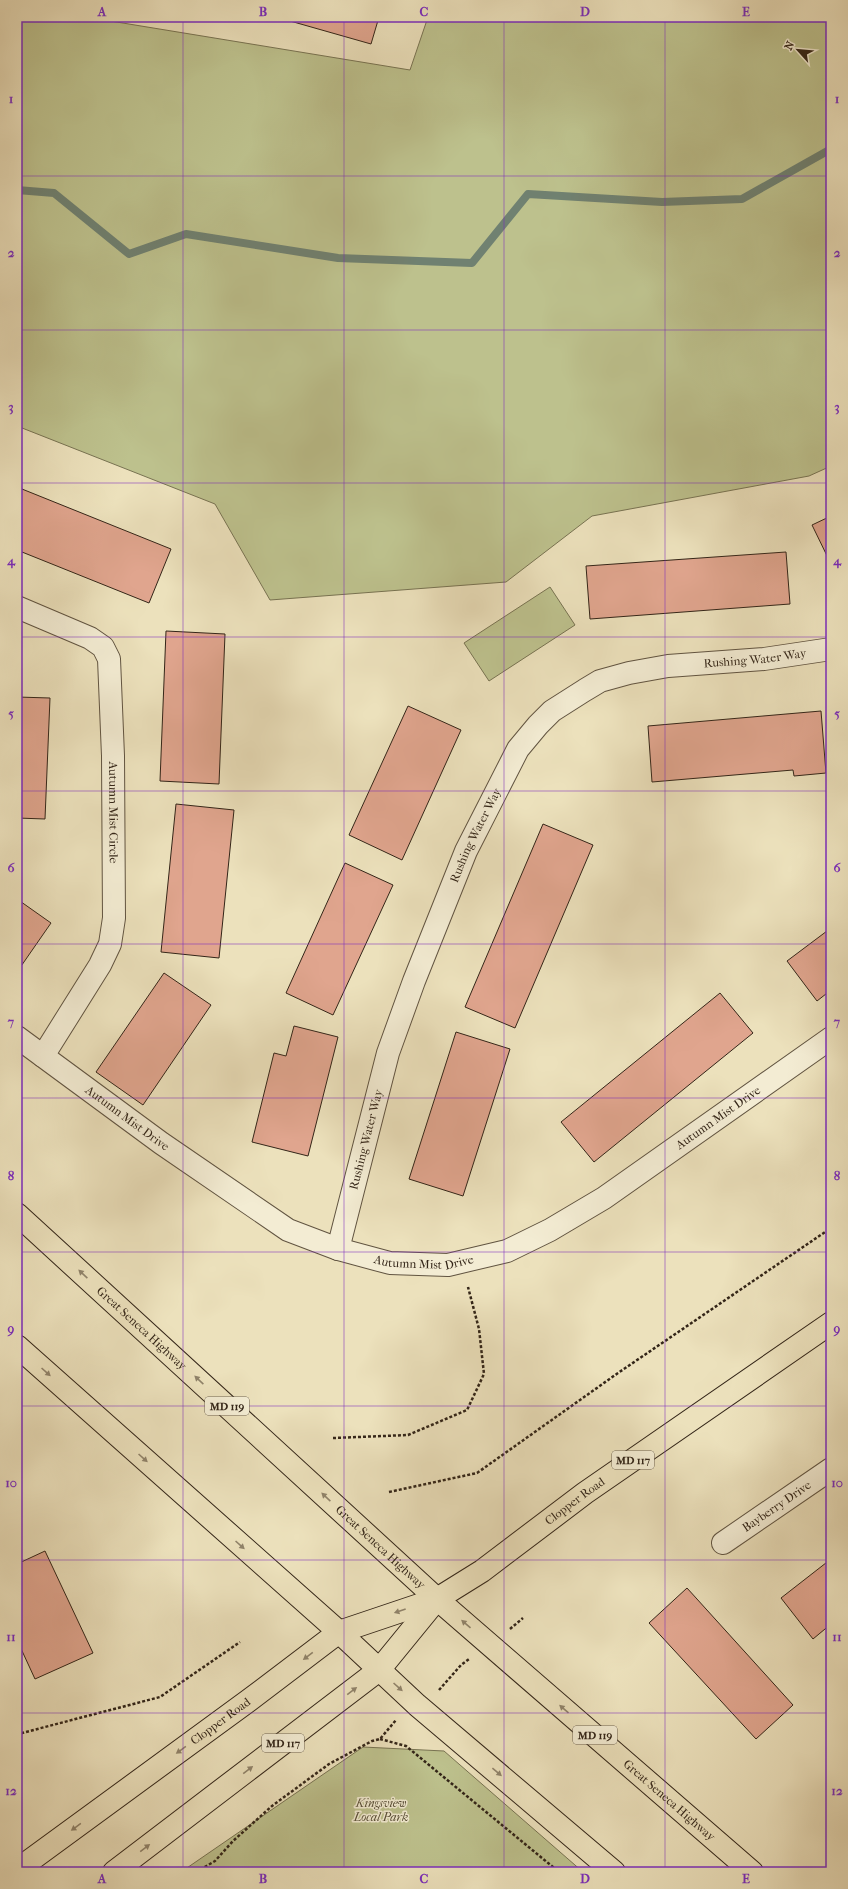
<svg xmlns="http://www.w3.org/2000/svg" width="848" height="1889" viewBox="0 0 848 1889" font-family="'IM FELL French Canon',serif">
<style>
.green{fill:#bdc18d;stroke:#787352}
.lines{fill:none;stroke-linecap:round;stroke-linejoin:round}
.stream{stroke:#708171;stroke-width:8}
.building{fill:#e0a58e;stroke:#332518}
.minor-casing{stroke:#615441;stroke-width:24}
.major-casing{stroke:#332518;stroke-width:24}
.path{stroke:#332518;stroke-width:2.5;stroke-dasharray:3 2;stroke-linecap:butt}
.minor{stroke:#f3ecd3;stroke-width:22}
.major{stroke:#ece1bc;stroke-width:22}
.oneway{fill:#90836a}
.grid{fill:none;stroke:#7b2cbf;stroke-width:1;stroke-opacity:0.55}
.labels{text-anchor:middle;stroke-width:3;stroke-linejoin:round;paint-order:stroke}
.shield{fill:#f3ecd3;stroke:#6d6150;stroke-width:1}
.shield-label{font-size:11px;font-weight:bold;fill:#332518}
.street-label{font-size:12px;fill:#332518;stroke:#f3ecd3}
.park-label{font-size:12px;font-style:italic;fill:#564c35;stroke:#f3ecd3}
.neatline{fill:none;stroke:#7b2cbf;stroke-width:1.5}
.grid-label{font-size:13px;text-anchor:middle;font-weight:bold;fill:#7b2cbf}
</style>
<rect width="100%" height="100%" fill="#ece1bc"/>
<filter id="stains"><feTurbulence type="fractalNoise" baseFrequency=".005" numOctaves="4"/><feColorMatrix values="0 0 0 0 .2 0 0 0 0 .09 0 0 0 0 .02 0 0 0 .5 -.17"/></filter>
<radialGradient id="worn" r=".72"><stop offset=".6" stop-color="#630" stop-opacity="0"/><stop offset="1" stop-color="#630" stop-opacity=".3"/></radialGradient>
<path class="green" d="M17 17H86L410 70 428 17H831V466L809 476 592 516 506 582 270 600 215 504 17 426Z
M550 587 575 625 489 681 464 643Z
M363 1747 444 1751 583 1872H181Z"/>
<g class="lines">
<path class="stream" d="M17 190 54 193 129 254 186 234 338 258 472 263 528 194 662 202 742 199 831 149"/>
</g>
<path class="building" d="M276 17H379L371 44Z
M17 487 171 549 149 603 17 550Z
M831 516V564L812 525Z
M786 552 790 604 590 619 586 566Z
M166 631 225 634 219 784 160 781Z
M17 697 50 698 45 819 17 818Z
M408 706 461 730 402 860 349 835Z
M821 711 826 773 794 776 793 770 652 782 648 726Z
M176 804 234 810 219 958 161 952Z
M543 824 593 845 515 1028 465 1007Z
M345 863 393 885 333 1015 286 993Z
M17 899 51 923 17 972Z
M831 928V990L817 1001 787 961Z
M164 973 211 1005 143 1105 96 1072Z
M720 993 753 1033 594 1162 561 1122Z
M294 1026 338 1037 308 1156 252 1142 274 1053 286 1056Z
M456 1032 510 1049 463 1196 409 1179Z
M45 1551 93 1653 35 1679 17 1640V1564Z
M831 1559V1624L813 1639 781 1598Z
M687 1588 793 1705 756 1739 649 1623Z"/>
<g class="lines">
<defs>
<g id="minor">
<path id="s1" d="M17 607 90 638 103 647 109 659 113 756 114 918 110 944 100 965 43 1056"/>
<path id="s2" d="M17 1037 161 1143 288 1230 338 1249 390 1263 448 1265 507 1251 550 1230 604 1198 831 1038"/>
<path id="s3" d="M338 1249 388 1053 414 981 466 851 518 749 538 725 552 711 585 690 600 681 629 673 668 666 764 659 831 649"/>
<path id="s4" d="M723 1543 831 1469"/>
</g>
<g id="major">
<path id="s5" d="M17 1214 437 1599 752 1872"/>
<path d="M17 1346 339 1632 417 1705 614 1872"/>
<path id="s6" d="M17 1870 248 1701 339 1632 437 1599 482 1571 585 1493 831 1323"/>
<path d="M114 1872 379 1670 437 1599"/>
</g>
</defs>
<use href="#minor" class="minor-casing"/>
<use href="#major" class="major-casing"/>
<path class="path" d="M333 1438 408 1435 467 1410 484 1374 479 1329 468 1287
M389 1492 477 1473 618 1373 831 1228
M510 1629 523 1618
M439 1690 461 1665 469 1659
M17 1736 22 1733 160 1697 240 1642
M380 1739 406 1746 559 1872
M196 1872 215 1861 233 1841 272 1806 329 1764 372 1741 380 1739 396 1720"/>
<use href="#minor" class="minor"/>
<use href="#major" class="major"/>
</g>
<defs><path id="oneway-solid" d="M-6-.8H1V-3.2L6.5 0L1 3.2V.8H-6Z"/></defs>
<g class="oneway">
<use href="#oneway-solid" transform="translate(83 1274) rotate(-137)"/>
<use href="#oneway-solid" transform="translate(46 1372) rotate(42)"/>
<use href="#oneway-solid" transform="translate(199 1380) rotate(-137)"/>
<use href="#oneway-solid" transform="translate(143 1458) rotate(42)"/>
<use href="#oneway-solid" transform="translate(326 1497) rotate(-137)"/>
<use href="#oneway-solid" transform="translate(240 1545) rotate(42)"/>
<use href="#oneway-solid" transform="translate(400 1611) rotate(161)"/>
<use href="#oneway-solid" transform="translate(466 1624) rotate(-139)"/>
<use href="#oneway-solid" transform="translate(308 1656) rotate(143)"/>
<use href="#oneway-solid" transform="translate(398 1687) rotate(42)"/>
<use href="#oneway-solid" transform="translate(352 1691) rotate(-37)"/>
<use href="#oneway-solid" transform="translate(564 1709) rotate(-139)"/>
<use href="#oneway-solid" transform="translate(181 1750) rotate(144)"/>
<use href="#oneway-solid" transform="translate(248 1770) rotate(-37)"/>
<use href="#oneway-solid" transform="translate(497 1772) rotate(40)"/>
<use href="#oneway-solid" transform="translate(76 1827) rotate(144)"/>
<use href="#oneway-solid" transform="translate(145 1848) rotate(-37)"/>
</g>
<path class="grid" d="M183 17V1872M344 17V1872M504 17V1872M665 17V1872M17 176H831M17 330H831M17 483H831M17 637H831M17 791H831M17 944H831M17 1098H831M17 1252H831M17 1406H831M17 1560H831M17 1713H831"/>
<g class="labels">
<g class="shield">
<rect x="205" y="1397" width="44" height="18" rx="3"/>
<rect x="612" y="1451" width="42" height="18" rx="3"/>
<rect x="573" y="1726" width="44" height="18" rx="3"/>
<rect x="262" y="1734" width="42" height="18" rx="3"/>
</g>
<g class="shield-label">
<text x="227" y="1410">MD 119</text>
<text x="633" y="1464">MD 117</text>
<text x="595" y="1739">MD 119</text>
<text x="283" y="1747">MD 117</text>
</g>
<g class="street-label">
<text dy="4" stroke="none"><textPath href="#s3" startOffset="798">Rushing Water Way</textPath></text>
<text dy="4" stroke="none"><textPath href="#s1" startOffset="262">Autumn Mist Circle</textPath></text>
<text dy="4" stroke="none"><textPath href="#s3" startOffset="437">Rushing Water Way</textPath></text>
<text dy="4" stroke="none"><textPath href="#s2" startOffset="809">Autumn Mist Drive</textPath></text>
<text dy="4" stroke="none"><textPath href="#s2" startOffset="137">Autumn Mist Drive</textPath></text>
<text dy="4" stroke="none"><textPath href="#s3" startOffset="113">Rushing Water Way</textPath></text>
<text dy="4" stroke="none"><textPath href="#s2" startOffset="474">Autumn Mist Drive</textPath></text>
<text dy="4" stroke="none"><textPath href="#s5" startOffset="169">Great Seneca Highway</textPath></text>
<text dy="4" stroke="none"><textPath href="#s6" startOffset="673">Clopper Road</textPath></text>
<text dy="4" stroke="none"><textPath href="#s4" startOffset="65">Bayberry Drive</textPath></text>
<text dy="4" stroke="none"><textPath href="#s5" startOffset="493">Great Seneca Highway</textPath></text>
<text dy="4" stroke="none"><textPath href="#s6" startOffset="252">Clopper Road</textPath></text>
<text dy="4" stroke="none"><textPath href="#s5" startOffset="877">Great Seneca Highway</textPath></text>
</g>
<g class="park-label">
<text x="381" y="1807">Kingsview<tspan x="381" dy="14">Local Park</tspan></text>
</g>
</g>
<rect width="848" height="1889" fill="none" stroke="#ece1bc" stroke-width="44"/>
<g transform="translate(798 50) rotate(297)" stroke="#f3ecd3" stroke-width="3" paint-order="stroke">
<path d="M0-3L7 15L0 10L-7 15Z" fill="#332518"/>
<text y="-6" font-size="11" font-weight="bold" text-anchor="middle" fill="#332518">N</text>
</g>
<rect x="22" y="22" width="804" height="1845" class="neatline"/>
<g class="grid-label">
<text x="102" y="16">A</text>
<text x="263" y="16">B</text>
<text x="424" y="16">C</text>
<text x="585" y="16">D</text>
<text x="746" y="16">E</text>
<text x="11" y="103">1</text>
<text x="837" y="103">1</text>
<text x="11" y="257">2</text>
<text x="837" y="257">2</text>
<text x="11" y="411">3</text>
<text x="837" y="411">3</text>
<text x="11" y="565">4</text>
<text x="837" y="565">4</text>
<text x="11" y="718">5</text>
<text x="837" y="718">5</text>
<text x="11" y="872">6</text>
<text x="837" y="872">6</text>
<text x="11" y="1026">7</text>
<text x="837" y="1026">7</text>
<text x="11" y="1180">8</text>
<text x="837" y="1180">8</text>
<text x="11" y="1333">9</text>
<text x="837" y="1333">9</text>
<text x="11" y="1487">10</text>
<text x="837" y="1487">10</text>
<text x="11" y="1641">11</text>
<text x="837" y="1641">11</text>
<text x="11" y="1795">12</text>
<text x="837" y="1795">12</text>
<text x="102" y="1883">A</text>
<text x="263" y="1883">B</text>
<text x="424" y="1883">C</text>
<text x="585" y="1883">D</text>
<text x="746" y="1883">E</text>
</g>
<rect width="100%" height="100%" filter="url(#stains)"/>
<rect width="100%" height="100%" fill="url(#worn)"/>
</svg>
